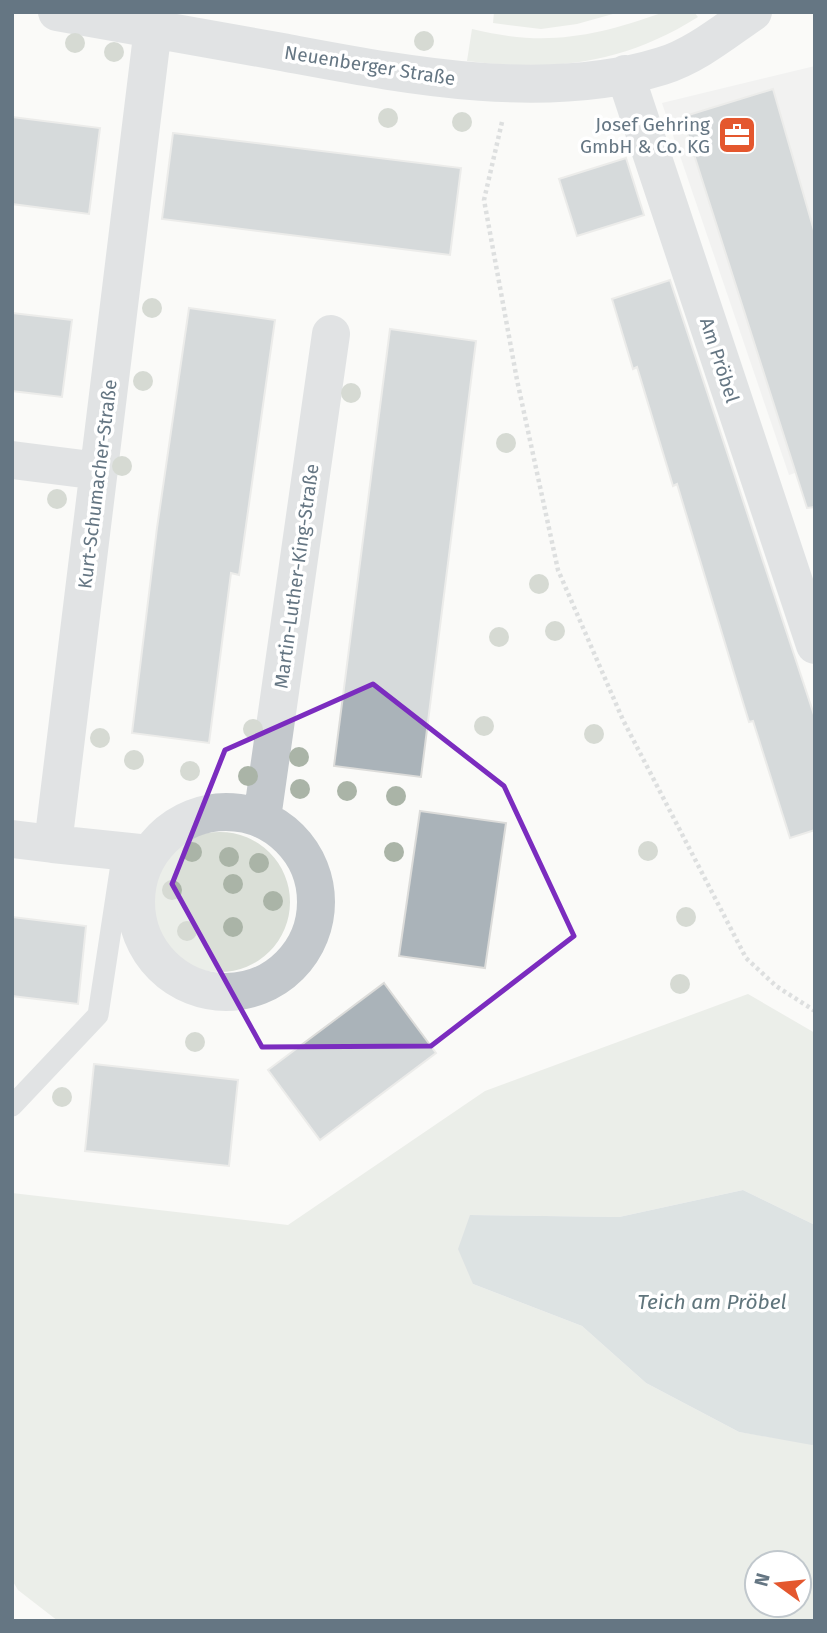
<svg xmlns="http://www.w3.org/2000/svg" width="827" height="1633" viewBox="0 0 827 1633" font-family="'Fira Sans',sans-serif">
<style>
.built{fill:#e8e9e9}
.green{fill:#dadfd7;fill-rule:evenodd}
.water{fill:#bbc7cb}
.building{fill:#aab3b9;stroke:#dcdcda;stroke-width:2}
.lines{fill:none;stroke-linecap:round;stroke-linejoin:round}
.path{stroke:#bbbfc2;stroke-width:4.5;stroke-dasharray:3.5 3.5;stroke-linecap:butt}
.service{stroke:#c3c8cc;stroke-width:21}
.minor{stroke:#c3c8cc;stroke-width:38}
.tree{fill:#aab4a7}
.marked{fill:none;stroke:#7b2cbf;stroke-width:5;stroke-linejoin:round}
.labels{text-anchor:middle;stroke-width:7;stroke-linejoin:round;paint-order:stroke}
.street-label{font-size:19px;fill:#657683;stroke:#fff}
.poi-label{font-size:19px;fill:#657683;stroke:#fff;text-anchor:end}
.water-label{font-size:21px;font-style:italic;fill:#60757c;stroke:#fff}
</style>
<rect width="100%" height="100%" fill="#fafaf8"/>
<path class="built" d="M815 66V466L789 475 662 103Z"/>
<path class="green" d="M494 12H620L577 24 541 29 493 23Z
M664 12H694L698 17C623 64 554 72 467 61L472 29C545 47 594 37 664 12Z
M150 902a70 70 0 1 1 140 0a70 70 0 1 1-140 0Z
M748 994 815 1033V1225L743 1190 619 1217 470 1215 473 1284 582 1326 646 1383 739 1432 815 1444V1621H58L18 1590 12 1580V1193L288 1225 485 1091ZM757 1563H799V1605H757Z"/>
<path class="water" d="M743 1190 815 1225V1444L812 1445 739 1432 646 1383 582 1326 473 1284 458 1249 470 1215 619 1217Z"/>
<path class="building" d="M773 89 815 234V507L807 508 682 117Z
M12 117 100 128 89 214 12 204Z
M173 133 461 168 450 255 162 219Z
M626 158 644 215 577 236 559 179Z
M670 280 815 718V830L790 838 753 721 749 722 734 673 677 484 673 486 637 367 633 369 612 299Z
M189 308 275 320 239 575 231 573 209 743 132 733 157 528Z
M12 313 72 320 62 397 12 391Z
M390 329 476 341 421 777 334 766Z
M420 811 506 823 485 968 399 956Z
M12 917 86 926 78 1004 12 996Z
M384 983 436 1053 320 1140 268 1070Z
M94 1064 238 1080 229 1166 85 1151Z"/>
<g class="lines">
<path class="path" d="M502 122 484 200 517 380 558 570 623 720 746 958 776 986 815 1011"/>
<path class="service" d="M12 1106 98 1015 123 851"/>
<path class="minor" d="M57 12C132 25 207 38 282 52 401 74 543 103 662 66 695 56 725 31 753 12
M625 74 815 645
M12 460 99 471
M136 902a90 90 0 1 1 180 0a90 90 0 1 1-180 0Z
M262 818 331 334
M12 839 53 844
M149 854 53 844 153 28"/>
</g>
<g class="tree">
<circle cx="424" cy="41" r="10"/>
<circle cx="75" cy="43" r="10"/>
<circle cx="114" cy="52" r="10"/>
<circle cx="388" cy="118" r="10"/>
<circle cx="462" cy="122" r="10"/>
<circle cx="152" cy="308" r="10"/>
<circle cx="143" cy="381" r="10"/>
<circle cx="351" cy="393" r="10"/>
<circle cx="506" cy="443" r="10"/>
<circle cx="122" cy="466" r="10"/>
<circle cx="57" cy="499" r="10"/>
<circle cx="539" cy="584" r="10"/>
<circle cx="555" cy="631" r="10"/>
<circle cx="499" cy="637" r="10"/>
<circle cx="484" cy="726" r="10"/>
<circle cx="253" cy="729" r="10"/>
<circle cx="594" cy="734" r="10"/>
<circle cx="100" cy="738" r="10"/>
<circle cx="299" cy="757" r="10"/>
<circle cx="134" cy="760" r="10"/>
<circle cx="190" cy="771" r="10"/>
<circle cx="248" cy="776" r="10"/>
<circle cx="300" cy="789" r="10"/>
<circle cx="347" cy="791" r="10"/>
<circle cx="396" cy="796" r="10"/>
<circle cx="648" cy="851" r="10"/>
<circle cx="192" cy="852" r="10"/>
<circle cx="394" cy="852" r="10"/>
<circle cx="229" cy="857" r="10"/>
<circle cx="259" cy="863" r="10"/>
<circle cx="233" cy="884" r="10"/>
<circle cx="172" cy="890" r="10"/>
<circle cx="273" cy="901" r="10"/>
<circle cx="686" cy="917" r="10"/>
<circle cx="233" cy="927" r="10"/>
<circle cx="187" cy="931" r="10"/>
<circle cx="680" cy="984" r="10"/>
<circle cx="195" cy="1042" r="10"/>
<circle cx="62" cy="1097" r="10"/>
</g>
<path d="M0 0H827V1633H0ZM373 684 504 786 574 936 431 1046 262 1047 172 884 225 750Z" fill="#fafaf8" fill-opacity=".55" fill-rule="evenodd"/>
<path class="marked" d="M373 684 504 786 574 936 431 1046 262 1047 172 884 225 750Z"/>
<defs>
<symbol id="office-square" viewBox="-11 -11 22 22"><rect x="-9" y="-9" width="18" height="18" rx="4" fill="#e4572e" stroke="#fff"/><path d="M-6-3h4V-5.5h4V-3h4V5H-6ZM-1-4.5V-3h2v-1.5ZM-6 0V1H6V0Z" fill="#fff"/></symbol>
</defs>
<g fill-rule="evenodd">
<use href="#office-square" x="715" y="113" width="44" height="44"/>
</g>
<g class="labels">
<g class="street-label">
<text transform="translate(370 65) rotate(9)" y="7">Neuenberger Straße</text>
<text transform="translate(720 360) rotate(72)" y="7">Am Pröbel</text>
<text transform="translate(97 484) rotate(-83)" y="7">Kurt-Schumacher-Straße</text>
<text transform="translate(296 576) rotate(-82)" y="7">Martin-Luther-King-Straße</text>
</g>
<g class="poi-label">
<text x="710" y="131">Josef Gehring<tspan x="710" dy="22">GmbH &amp; Co. KG</tspan></text>
</g>
<g class="water-label">
<text x="712" y="1309">Teich am Pröbel</text>
</g>
</g>
<rect width="827" height="1633" fill="none" stroke="#657683" stroke-width="28"/>
<g transform="translate(778 1584) rotate(285)"><circle r="33" fill="#ffffff" stroke="#c1c8cd" stroke-width="2"/>
<path d="M0-5L12 26L0 18L-12 26Z" fill="#e4572e"/>
<text y="-10" font-size="19" font-weight="bold" text-anchor="middle" fill="#657683">N</text>
</g>
</svg>
